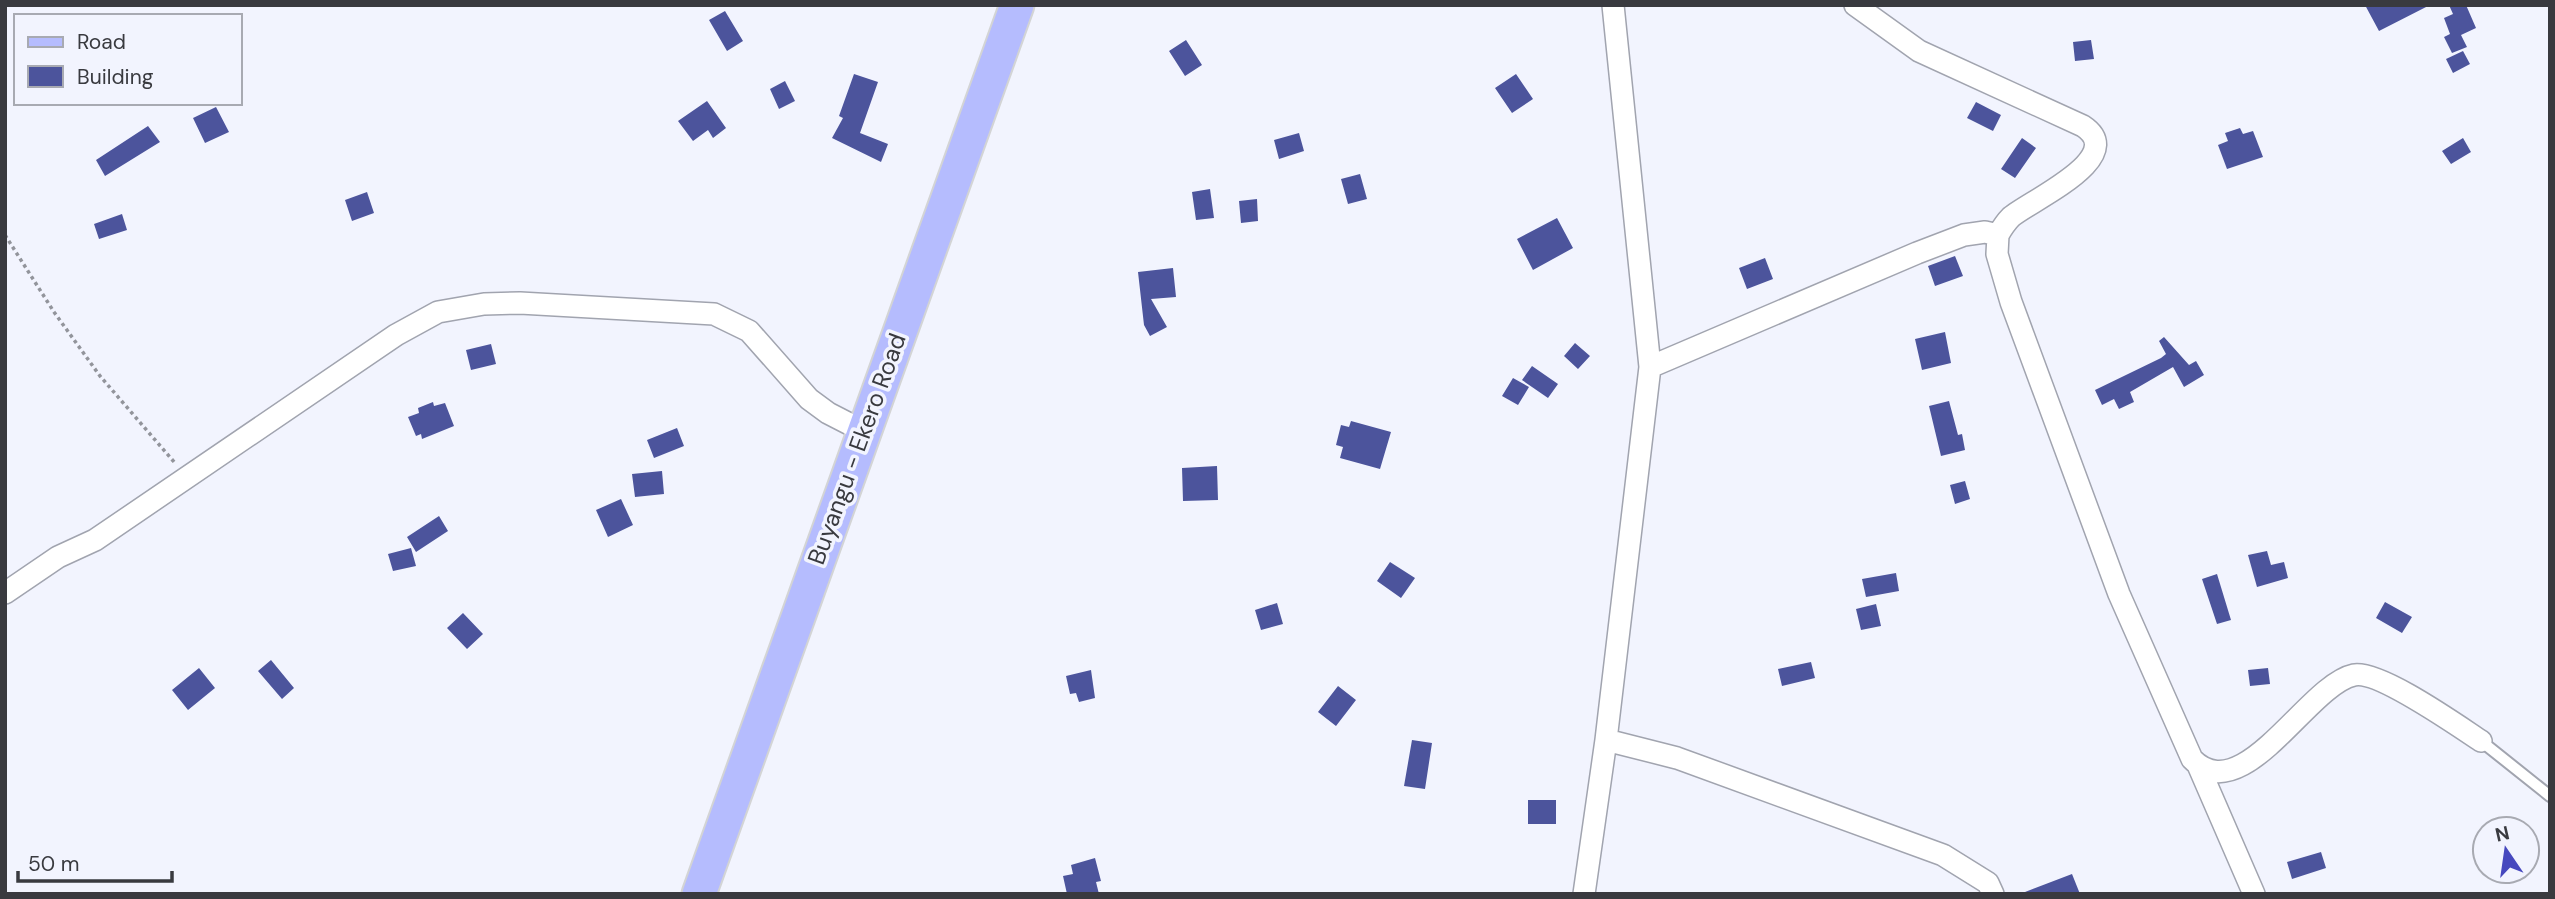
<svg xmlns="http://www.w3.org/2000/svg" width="2555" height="899" viewBox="0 0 2555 899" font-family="'DM Sans',sans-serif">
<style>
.building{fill:#4c549c}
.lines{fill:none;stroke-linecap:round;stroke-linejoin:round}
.lane-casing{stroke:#a1a4af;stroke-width:14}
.street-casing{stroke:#a1a4af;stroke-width:24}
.primary-casing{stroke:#d3d4d5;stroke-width:37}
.path{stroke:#92949b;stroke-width:3.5;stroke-dasharray:3.5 3.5;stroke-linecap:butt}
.lane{stroke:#fff;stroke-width:10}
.street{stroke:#fff;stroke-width:21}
.primary{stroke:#b5bcfe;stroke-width:33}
.labels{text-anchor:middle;stroke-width:7;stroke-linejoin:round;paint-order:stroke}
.street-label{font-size:24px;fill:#393a3f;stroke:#f2f4fe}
</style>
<rect width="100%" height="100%" fill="#f2f4fe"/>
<path class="building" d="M2365 5H2430L2379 31Z
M2449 5H2466L2476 28 2461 35 2467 47 2452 53 2444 37 2450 34 2444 18 2453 14Z
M725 11 743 41 727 51 709 20Z
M1186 40 1202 65 1185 76 1169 51Z
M2091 40 2094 59 2075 61 2073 42Z
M2463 51 2470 64 2453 73 2446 59Z
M854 74 878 82 860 133 888 144 881 162 832 138 843 118 839 116Z
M1516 74 1533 99 1512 113 1495 88Z
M785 81 795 101 779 109 770 89Z
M707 101 726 128 713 138 708 130 693 141 678 121Z
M1976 102 2001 115 1993 131 1967 118Z
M216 107 229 132 205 143 193 118Z
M148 126 160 142 105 176 96 160Z
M2240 128 2243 134 2253 131 2263 157 2227 169 2218 145 2228 141 2225 133Z
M1299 133 1304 151 1279 159 1274 140Z
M2022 138 2036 148 2015 178 2001 169Z
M2463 138 2471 152 2451 164 2442 151Z
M1360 174 1367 199 1348 204 1341 179Z
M1210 189 1214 218 1196 220 1192 192Z
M367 192 374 213 352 221 345 200Z
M1257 199 1258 221 1241 223 1239 201Z
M122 214 127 230 99 239 94 224Z
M1557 218 1573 248 1533 270 1517 239Z
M1955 256 1963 276 1935 286 1928 266Z
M1765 258 1773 279 1747 289 1739 268Z
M1173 268 1176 297 1151 299 1167 327 1150 336 1144 325 1138 272Z
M1945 332 1951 363 1922 370 1915 339Z
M2164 337 2189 365 2196 361 2204 375 2184 387 2173 367 2130 392 2134 402 2119 409 2114 399 2102 405 2095 390 2161 358 2166 354 2159 341Z
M1575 343 1590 356 1578 369 1564 356Z
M491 344 496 364 471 370 466 350Z
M1532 366 1558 384 1548 398 1522 380Z
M1513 378 1529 387 1518 405 1502 396Z
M1949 401 1958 435 1962 434 1965 450 1941 456 1929 406Z
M433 402 434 406 445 403 454 426 422 439 421 434 416 436 408 417 419 413 418 408Z
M1351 421 1391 432 1380 469 1340 458 1343 447 1336 445 1341 425 1349 427Z
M677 428 684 446 654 458 647 440Z
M1217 466 1218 500 1183 501 1182 468Z
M662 471 664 494 635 497 632 474Z
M1965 481 1970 499 1955 504 1950 485Z
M621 499 633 525 608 537 596 510Z
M439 516 448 531 416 552 407 537Z
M411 548 416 566 393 571 388 554Z
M2267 551 2271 565 2284 562 2288 578 2257 587 2248 555Z
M1390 562 1415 578 1401 598 1377 581Z
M1896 573 1899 591 1866 597 1862 579Z
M2217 574 2231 620 2217 624 2202 579Z
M2385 602 2412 617 2402 633 2376 618Z
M1277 603 1283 624 1261 630 1255 610Z
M1876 604 1881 626 1861 630 1856 609Z
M463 613 483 634 467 649 447 628Z
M271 660 294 688 282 699 258 671Z
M1811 662 1815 678 1782 686 1778 669Z
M199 668 215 688 188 710 172 690Z
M2268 668 2270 684 2250 686 2248 670Z
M1091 670 1095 698 1079 702 1076 693 1070 694 1066 676Z
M1338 686 1356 700 1336 726 1318 712Z
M1412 740 1432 743 1425 789 1404 786Z
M1528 800H1556V824H1528Z
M2321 852 2326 868 2292 879 2287 862Z
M1095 858 1101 881 1096 882 1099 894H1067L1063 876 1073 874 1071 865Z
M2072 874 2080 894H2025V892Z"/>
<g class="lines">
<defs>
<path id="lane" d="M2481 741 2550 796"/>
<path id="street" d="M1998 235 1997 254 2011 302 2119 594 2192 759C2243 811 2307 685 2354 675 2379 670 2458 726 2481 741
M1650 367 1917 253 1964 235 1985 232 1998 235C2002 228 2006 222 2011 217 2031 200 2130 157 2083 126L1919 51 1855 5
M5 593 58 557 95 540 396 335 438 312 484 304 520 303 714 314 749 331 809 399 828 413 863 431
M1606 740 1677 758 1943 855 1988 883 1993 894
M2198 765 2254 894
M1584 894 1606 740 1650 367 1613 5"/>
<path id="primary" d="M699 894 1017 5"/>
</defs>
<use href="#lane" class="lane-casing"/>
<use href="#street" class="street-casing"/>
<use href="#primary" class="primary-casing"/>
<path class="path" d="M5 235 54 312 100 376 175 463"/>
<use href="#lane" class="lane"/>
<use href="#street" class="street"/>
<use href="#primary" class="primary"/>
</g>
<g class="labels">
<g class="street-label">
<text transform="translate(857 449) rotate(-70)" y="8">Buyangu - Ekero Road</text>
</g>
</g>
<rect width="2555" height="899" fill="none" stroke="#393a3f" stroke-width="14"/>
<rect x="14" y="14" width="228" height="91" fill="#f2f4fe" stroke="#a8aab2" stroke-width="2"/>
<rect x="28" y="37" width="35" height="10" fill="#b5bcfe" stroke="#a8aab2" stroke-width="2"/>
<text x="77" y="49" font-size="21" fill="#393a3f">Road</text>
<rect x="28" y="66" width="35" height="21" fill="#4c549c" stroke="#a8aab2" stroke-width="2"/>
<text x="77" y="84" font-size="21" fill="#393a3f">Building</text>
<g transform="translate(2506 850) rotate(347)"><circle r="33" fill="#f2f4fe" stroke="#a8aab2" stroke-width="2"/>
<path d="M0-5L12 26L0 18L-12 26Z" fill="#4648be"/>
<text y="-10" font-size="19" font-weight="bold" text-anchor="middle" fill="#393a3f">N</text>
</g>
<path d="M18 871v10h154v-10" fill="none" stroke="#393a3f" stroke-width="3.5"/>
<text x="28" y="871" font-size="21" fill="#393a3f" stroke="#f2f4fe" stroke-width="5" paint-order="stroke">50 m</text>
</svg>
